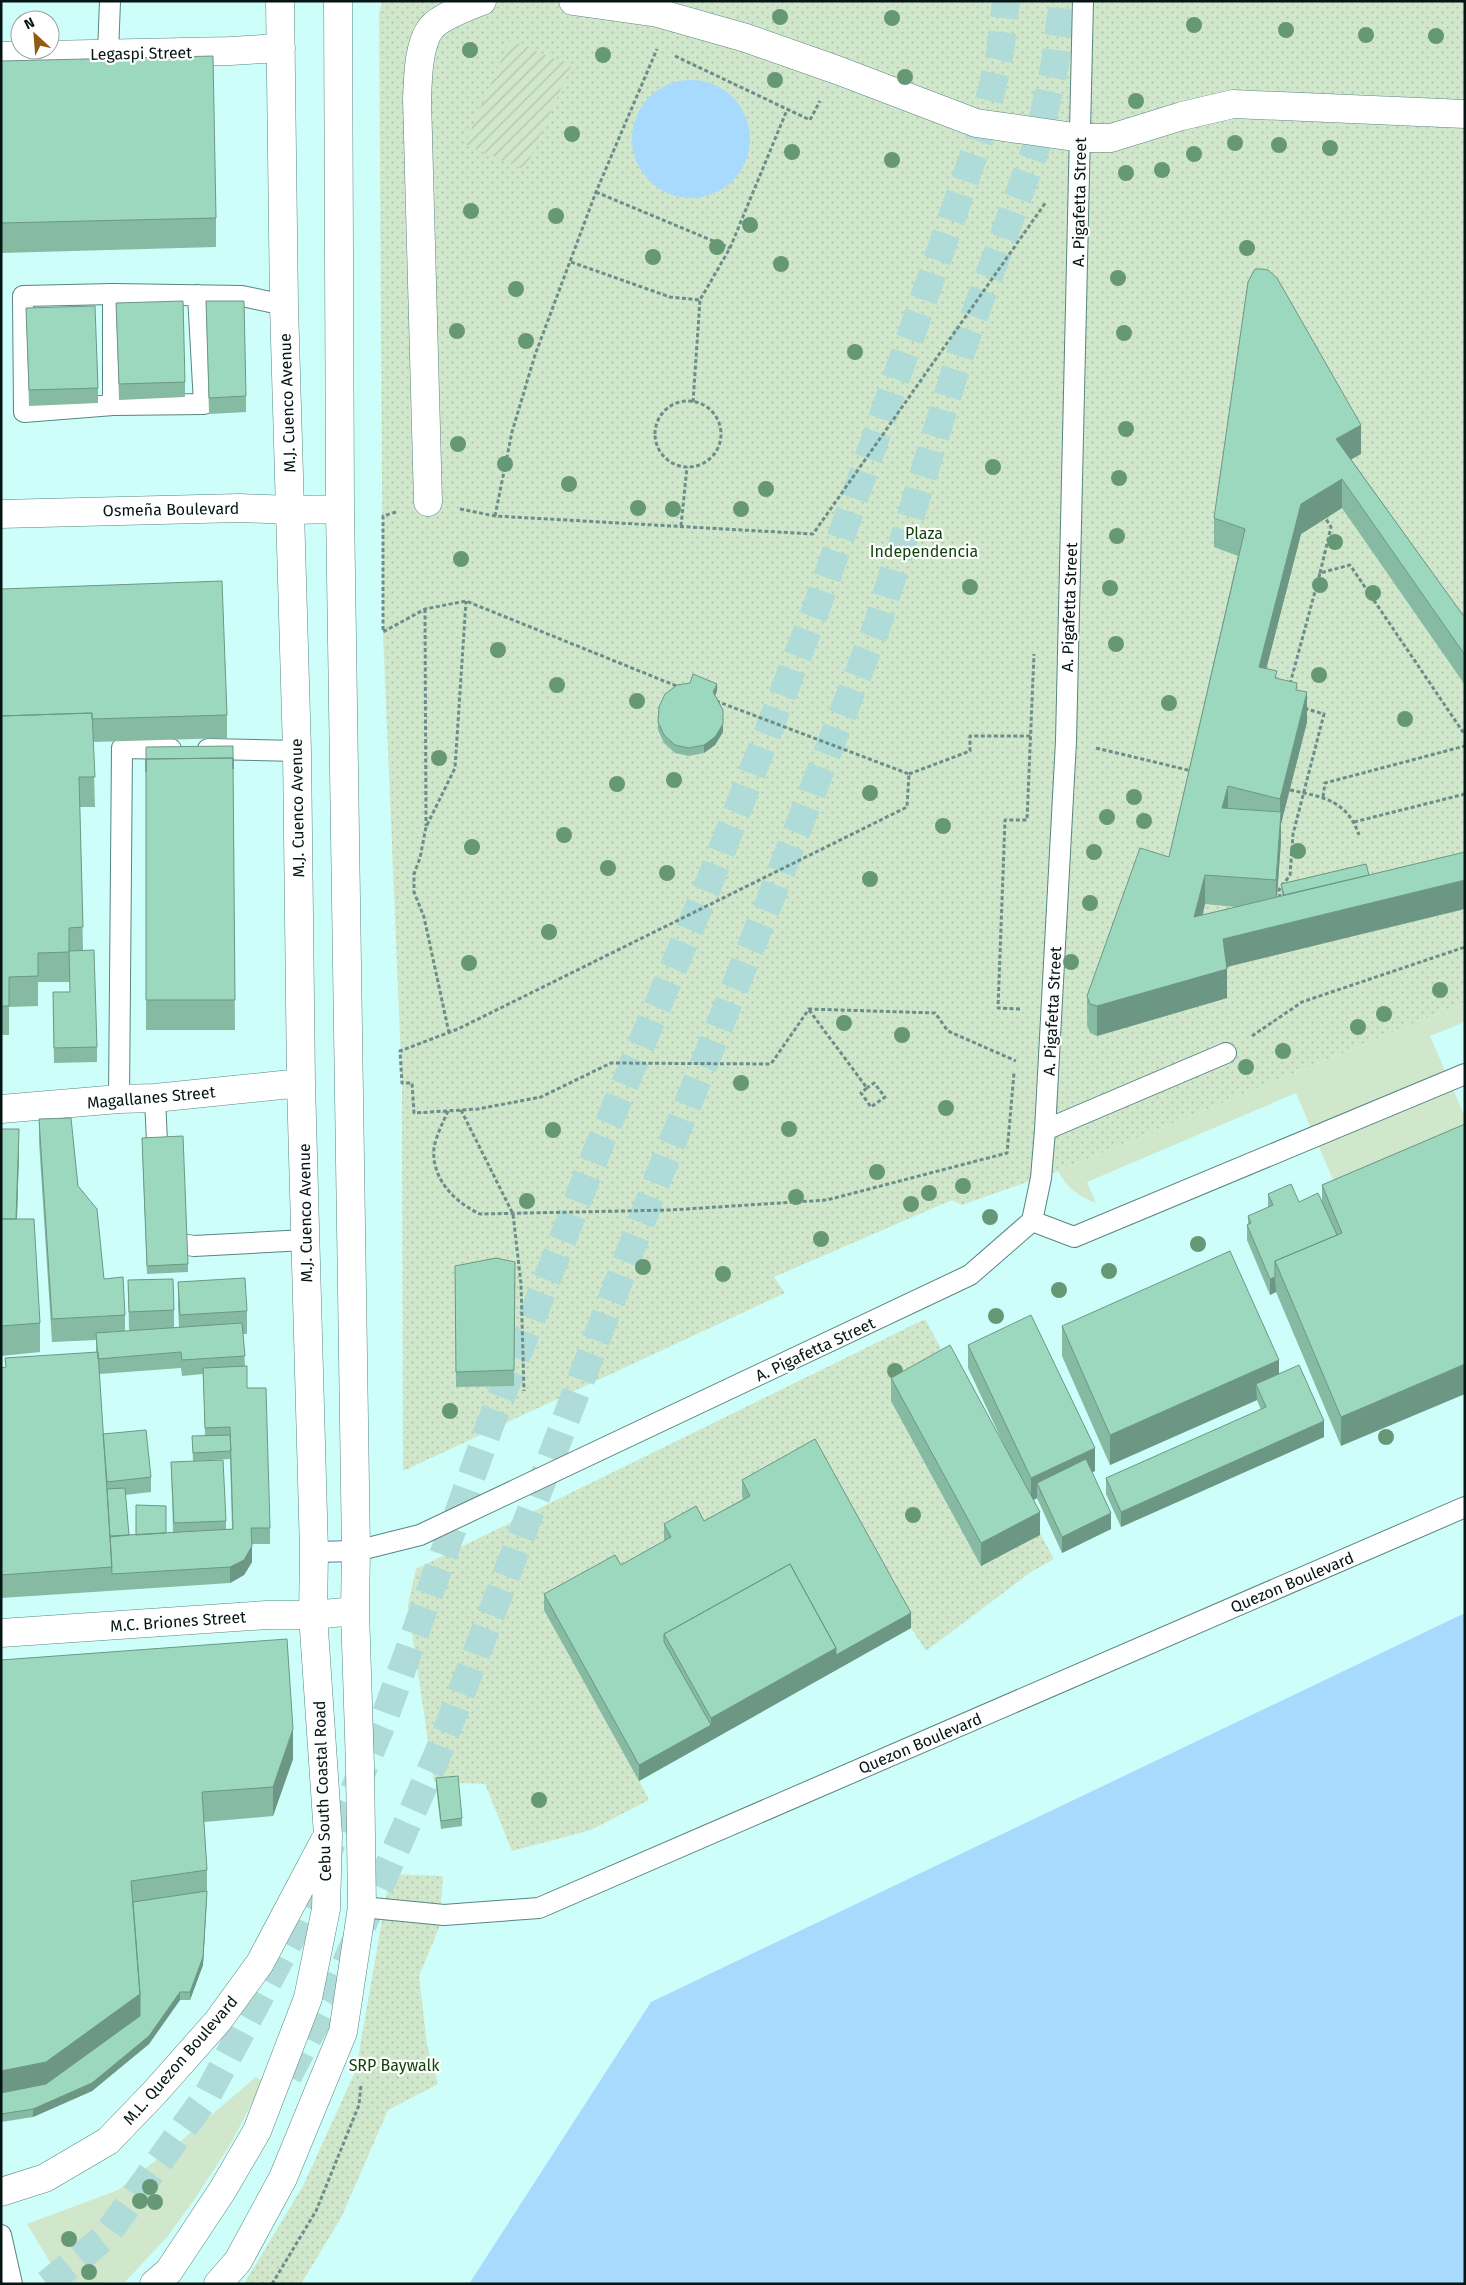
<svg xmlns="http://www.w3.org/2000/svg" width="1466" height="2285" viewBox="0 0 1466 2285" font-family="'Fira Sans',sans-serif">
<style>
.grass{fill:#d0e7cc}
.park{fill:url(#park-dots)}
.garden{fill:url(#garden-furrows)}
.water{fill:#a8dafe}
.lines{fill:none;stroke-linecap:round;stroke-linejoin:round}
.highway-tunnel{stroke:#afdbd8;stroke-width:28;stroke-dasharray:28 14;stroke-linecap:butt}
.lane-casing{stroke:#588582;stroke-width:22}
.street-casing{stroke:#588582;stroke-width:29}
.secondary-casing{stroke:#588582;stroke-width:29}
.path{stroke:#6c8e8b;stroke-width:3;stroke-dasharray:4 2.5;stroke-linecap:butt}
.lane{stroke:#fff;stroke-width:20}
.street{stroke:#fff;stroke-width:28}
.secondary{stroke:#fff;stroke-width:28}
.tree{fill:#669876}
.wall{fill:#86baa3;fill-rule:evenodd}
.shaded-wall{fill:#6d9785}
.building{fill:#9cd8be;stroke:#6d9785}
.labels{text-anchor:middle;stroke-width:4.5;stroke-linejoin:round;paint-order:stroke}
.street-label{font-size:16px;fill:#041514;stroke:#fff}
.park-label{font-size:16px;fill:#11440a;stroke:#fff}
</style>
<defs>
<pattern id="park-dots" width="8" height="8" patternUnits="userSpaceOnUse" patternTransform="scale(1.25)"><rect width="8" height="8" fill="#d0e7cc"/><path d="M2 2h.1M6 6h.1" fill="none" stroke="#b1c5ae" stroke-width="1.8" stroke-linecap="round"/></pattern>
<pattern id="garden-furrows" width="10" height="10" patternUnits="userSpaceOnUse" patternTransform="scale(1.25)"><rect width="10" height="10" fill="#d0e7cc"/><path d="M-1 1l2-2M0 10L10 0M9 11l2-2" fill="none" stroke="#b1c5ae"/></pattern>
</defs>
<rect width="100%" height="100%" fill="#cdfefa"/>
<path class="grass" d="M1465 1002V1022L1430 1036 1465 1117V1126L1334 1182 1296 1093 1087 1182 1096 1203C1078 1196 1067 1188 1058 1171Z
M256 2077 263 2082 230 2145 196 2197 168 2236 125 2282 63 2284 27 2224 118 2190 182 2140Z"/>
<path class="park" d="M382 1H1465V1002L1058 1171 962 1205 952 1200 774 1277 785 1293 403 1471 402 1083 383 632 379 13Z
M925 1319 1054 1559 1031 1572 926 1651 911 1628 639 1780 649 1800 591 1830 512 1851 485 1784 434 1782 408 1605 416 1569Z
M390 1874 443 1876 439 1928 419 1976 427 2045 438 2084 388 2110 341 2218 301 2284H244L303 2186 356 2070Z"/>
<path class="garden" d="M510 40 571 66 525 170 465 144Z"/>
<path class="water" d="M632 139a59 59 0 1 1 118 0a59 59 0 1 1-118 0Z
M1465 1613V2284H469L651 2002Z"/>
<g class="lines">
<path class="highway-tunnel" d="M288 2076 338 1981 439 1751 660 1173 770 900 878 623 961 352 1037 145 1055 63 1063 1
M47 2284 105 2237 208 2094 292 1937 383 1722 490 1425 599 1146 711 878 817 606 982 131 1000 53 1006 1"/>
<defs>
<path id="lane" d="M108 53 110 1
M113 294V405
M198 295 204 404 113 405 24 412 23 296 113 294 242 296 284 305
M208 749 297 751
M155 1098 158 1164
M119 1099 122 748 171 749
M1045 1130 1226 1053
M1032 1221 1074 1237 1465 1074
M166 1232 175 1243 194 1246 305 1240
M314 1552 356 1551 420 1535 970 1275 1032 1221 1041 1178 1045 1130 1066 741 1083 1
M362 1907 444 1915 539 1908 1465 1507
M1 2235 12 2284"/>
<path id="street" d="M573 1 658 13 746 38 837 70 976 123 1081 138H1111L1182 116 1233 104 1465 114
M428 502 417 99C418 79 418 45 431 28 440 17 469 6 482 1"/>
<path id="secondary" d="M1 56 230 51 281 48
M1 514 240 508 290 510 340 509
M1 1109 119 1099 155 1098 301 1083
M1 1633 267 1615H313L355 1611
M1 2192 45 2178 108 2141 156 2091 218 2021 260 1963 324 1842
M154 2284 169 2271 222 2191 257 2131 308 1998 326 1909 328 1835 313 1615 314 1552 301 1083 297 751 284 305 280 1
M218 2284 238 2261 283 2178 343 2032 362 1907 360 1766 355 1611 356 1551 340 509 338 1"/>
</defs>
<use href="#lane" class="lane-casing"/>
<use href="#street" class="street-casing"/>
<use href="#secondary" class="secondary-casing"/>
<path class="path" d="M675 56 810 120 820 101
M596 192 730 248
M571 262 670 297 700 300 730 248 787 110
M655 434a33 33 0 1 1 66 0a33 33 0 1 1-66 0Z
M693 402 700 300
M460 509 495 516 813 534 1046 202
M396 512 383 516V632L425 609 466 601 679 687
M495 516 512 432 535 355 596 192 657 49
M681 526 687 467
M1320 573 1331 527 1324 516
M425 609 426 826
M1290 684 1320 573 1350 565 1465 735
M716 701 909 774 907 807 458 1029 400 1051 402 1083H412L414 1113 478 1109 541 1097 611 1063 771 1064 809 1009 935 1013 948 1031 1016 1061
M1096 748 1192 771
M909 774 970 751V736H1031
M1290 790C1323 797 1347 800 1359 835
M1323 797 1325 783 1465 746
M1354 822 1465 794
M1280 898 1279 890 1290 875 1293 834 1324 714 1303 708
M1020 1009 998 1008 1005 820H1027L1034 654
M809 1010 867 1088 861 1093 871 1107 885 1097 874 1083 867 1088
M449 1033 424 917 414 892V874L420 858 426 827 455 768 466 601
M1252 1036 1302 1002 1465 947
M461 1110 513 1214 521 1284 524 1391
M448 1111C443 1122 436 1136 434 1148 431 1178 454 1202 480 1214L670 1210 827 1200 1007 1153 1014 1073
M272 2284 316 2211 359 2105 361 2085"/>
<use href="#lane" class="lane"/>
<use href="#street" class="street"/>
<use href="#secondary" class="secondary"/>
</g>
<g class="tree">
<circle cx="780" cy="17" r="8"/>
<circle cx="892" cy="18" r="8"/>
<circle cx="1194" cy="25" r="8"/>
<circle cx="1286" cy="30" r="8"/>
<circle cx="1366" cy="35" r="8"/>
<circle cx="1436" cy="36" r="8"/>
<circle cx="470" cy="50" r="8"/>
<circle cx="603" cy="55" r="8"/>
<circle cx="905" cy="77" r="8"/>
<circle cx="775" cy="80" r="8"/>
<circle cx="1136" cy="101" r="8"/>
<circle cx="572" cy="134" r="8"/>
<circle cx="1235" cy="143" r="8"/>
<circle cx="1279" cy="145" r="8"/>
<circle cx="1330" cy="148" r="8"/>
<circle cx="792" cy="152" r="8"/>
<circle cx="1194" cy="154" r="8"/>
<circle cx="892" cy="160" r="8"/>
<circle cx="1162" cy="170" r="8"/>
<circle cx="1126" cy="173" r="8"/>
<circle cx="471" cy="211" r="8"/>
<circle cx="556" cy="216" r="8"/>
<circle cx="750" cy="225" r="8"/>
<circle cx="717" cy="247" r="8"/>
<circle cx="1247" cy="248" r="8"/>
<circle cx="653" cy="257" r="8"/>
<circle cx="781" cy="264" r="8"/>
<circle cx="1118" cy="278" r="8"/>
<circle cx="516" cy="289" r="8"/>
<circle cx="457" cy="331" r="8"/>
<circle cx="1124" cy="333" r="8"/>
<circle cx="526" cy="341" r="8"/>
<circle cx="855" cy="352" r="8"/>
<circle cx="1126" cy="429" r="8"/>
<circle cx="458" cy="444" r="8"/>
<circle cx="505" cy="464" r="8"/>
<circle cx="993" cy="467" r="8"/>
<circle cx="1119" cy="478" r="8"/>
<circle cx="569" cy="484" r="8"/>
<circle cx="766" cy="489" r="8"/>
<circle cx="638" cy="508" r="8"/>
<circle cx="673" cy="509" r="8"/>
<circle cx="741" cy="509" r="8"/>
<circle cx="1117" cy="536" r="8"/>
<circle cx="1335" cy="542" r="8"/>
<circle cx="461" cy="559" r="8"/>
<circle cx="1320" cy="585" r="8"/>
<circle cx="970" cy="587" r="8"/>
<circle cx="1110" cy="588" r="8"/>
<circle cx="1373" cy="593" r="8"/>
<circle cx="1116" cy="644" r="8"/>
<circle cx="498" cy="650" r="8"/>
<circle cx="1319" cy="675" r="8"/>
<circle cx="557" cy="685" r="8"/>
<circle cx="637" cy="701" r="8"/>
<circle cx="1169" cy="703" r="8"/>
<circle cx="1405" cy="719" r="8"/>
<circle cx="439" cy="758" r="8"/>
<circle cx="674" cy="780" r="8"/>
<circle cx="617" cy="784" r="8"/>
<circle cx="870" cy="793" r="8"/>
<circle cx="1134" cy="797" r="8"/>
<circle cx="1107" cy="817" r="8"/>
<circle cx="1144" cy="821" r="8"/>
<circle cx="943" cy="826" r="8"/>
<circle cx="564" cy="835" r="8"/>
<circle cx="472" cy="847" r="8"/>
<circle cx="1298" cy="851" r="8"/>
<circle cx="1094" cy="852" r="8"/>
<circle cx="608" cy="868" r="8"/>
<circle cx="667" cy="873" r="8"/>
<circle cx="870" cy="879" r="8"/>
<circle cx="1090" cy="903" r="8"/>
<circle cx="549" cy="932" r="8"/>
<circle cx="1071" cy="962" r="8"/>
<circle cx="469" cy="963" r="8"/>
<circle cx="1440" cy="990" r="8"/>
<circle cx="1384" cy="1014" r="8"/>
<circle cx="844" cy="1023" r="8"/>
<circle cx="1358" cy="1027" r="8"/>
<circle cx="902" cy="1035" r="8"/>
<circle cx="1283" cy="1051" r="8"/>
<circle cx="1246" cy="1067" r="8"/>
<circle cx="741" cy="1083" r="8"/>
<circle cx="946" cy="1108" r="8"/>
<circle cx="789" cy="1129" r="8"/>
<circle cx="553" cy="1130" r="8"/>
<circle cx="877" cy="1172" r="8"/>
<circle cx="963" cy="1186" r="8"/>
<circle cx="929" cy="1193" r="8"/>
<circle cx="796" cy="1197" r="8"/>
<circle cx="527" cy="1201" r="8"/>
<circle cx="911" cy="1204" r="8"/>
<circle cx="990" cy="1217" r="8"/>
<circle cx="821" cy="1239" r="8"/>
<circle cx="1198" cy="1244" r="8"/>
<circle cx="643" cy="1267" r="8"/>
<circle cx="1109" cy="1271" r="8"/>
<circle cx="723" cy="1274" r="8"/>
<circle cx="1059" cy="1290" r="8"/>
<circle cx="996" cy="1316" r="8"/>
<circle cx="895" cy="1371" r="8"/>
<circle cx="450" cy="1411" r="8"/>
<circle cx="1386" cy="1437" r="8"/>
<circle cx="913" cy="1515" r="8"/>
<circle cx="539" cy="1800" r="8"/>
<circle cx="150" cy="2187" r="8"/>
<circle cx="140" cy="2201" r="8"/>
<circle cx="155" cy="2202" r="8"/>
<circle cx="69" cy="2239" r="8"/>
<circle cx="89" cy="2272" r="8"/>
</g>
<path class="wall" d="M1 61 216 218V247L1 253Z
M206 301 246 396V412L209 414Z
M116 303 185 382V397L119 400Z
M26 308 98 388V403L29 406Z
M1361 454 1351 459 1465 618V685L1342 508 1301 534 1266 669 1277 678 1297 690 1307 722 1281 824V841L1277 897 1282 896 1281 884 1366 864 1227 968V998L1097 1036 1090 1033 1087 1025V996L1169 857 1238 556 1214 547V518ZM1205 904 1237 907 1203 915Z
M1 589 227 715V738L93 742 95 807H80L83 950 97 1047V1062L54 1063 53 992H70L69 973V982H38V1006L9 1007V1035H1Z
M717 691 715 695 723 732 715 745 704 753 689 756 675 753 664 743 658 730V722Z
M233 780 235 1030H146V787Z
M39 1119 78 1186 104 1279 125 1315V1331H129L128 1280 174 1310V1328L179 1327 178 1305V1282L247 1311V1334H243L245 1366 247 1388 270 1528V1544H252V1562L244 1575 230 1583 1 1598V1368L96 1352V1340L52 1342 39 1142ZM181 1368 182 1376 203 1374 205 1436H192L193 1461 230 1459 232 1529 226 1530V1521L171 1462 173 1533 129 1535 125 1495 151 1492V1477L103 1435 99 1374Z
M1465 1124 1341 1446 1276 1292 1270 1295 1247 1240V1225L1248 1224V1216L1268 1207V1194L1299 1202 1322 1201V1185Z
M1 1129 19 1152 17 1219 40 1323V1352L1 1356Z
M142 1145 188 1264V1272L147 1274Z
M515 1262 514 1386 456 1387 455 1266Z
M1062 1326 1279 1374 1324 1437 1121 1527 1106 1494V1478L1261 1410 1257 1400 1110 1465 1062 1356Z
M968 1345 1095 1471 1092 1472 1111 1529 1062 1553 1037 1498 1034 1500 1040 1535 981 1566 891 1401V1378L1004 1445 968 1368Z
M742 1480 911 1628 639 1781 544 1610V1594L621 1565 665 1541 664 1539V1524L704 1521 743 1499 742 1496Z
M1 1660 293 1759 273 1816 204 1822 207 1870V1899L203 1965 190 2000H180L149 2044 92 2091 33 2117 1 2122Z
M436 1778 462 1818V1826L441 1829 436 1786Z"/>
<path class="shaded-wall" d="M1361 425V454L1336 468V439Z
M1342 479V508L1301 534 1259 697V667L1301 504Z
M717 684V691L713 700V692Z
M1307 692V722L1281 824V841L1276 909V880L1280 825V799Z
M723 710V732L715 745 704 753V745Z
M1228 786V815L1222 808Z
M1205 875V904L1194 946V917Z
M1465 880V909L1223 968V939Z
M1227 969V998L1097 1036V1006Z
M19 1129V1152L16 1249V1226Z
M1275 1277 1276 1292 1270 1295V1279Z
M1279 1360V1390L1256 1384 1257 1400 1110 1465V1435Z
M1465 1364V1394L1341 1446V1417Z
M1324 1421V1437L1121 1527V1512Z
M1095 1448V1471L1042 1496 1037 1483V1498L1031 1501V1478Z
M1040 1512V1535L981 1566V1543Z
M1111 1513V1529L1062 1553V1537Z
M252 1546V1562L244 1575 230 1583V1567Z
M911 1613V1628L639 1781V1765L711 1725V1718L836 1648Z
M293 1729V1759L273 1816V1787Z
M207 1891 203 1965 190 2000V1992Z
M180 1992V2000L149 2044 92 2091 33 2117V2109Z
M140 1994V2024L46 2092 1 2101V2071Z"/>
<path class="building" d="M213 56 216 218 1 223V61Z
M1255 269H1262L1268 270 1277 278 1361 425 1336 439 1465 618V655L1342 479 1301 504 1259 667 1277 671 1275 678 1297 683 1296 690 1307 692 1280 799 1228 786 1222 808 1281 812 1276 880 1205 875 1194 917 1465 852V880L1223 939 1227 969 1097 1006 1090 1004 1087 996 1140 848 1169 857 1245 529 1214 518 1248 282Z
M183 301 185 382 119 384 116 303Z
M206 301H244L246 396 209 398Z
M95 306 98 388 29 390 26 308Z
M222 581 227 715 92 719V713L1 716V589Z
M693 674 717 684 713 692 723 710V724L715 737 704 745 689 748 675 745 664 735 658 722 659 707 665 694 677 685 690 683Z
M92 713 95 777H79L83 927 69 928V952L38 953V976L9 977V1006H1V716Z
M233 746V769V758L146 759V772V747Z
M233 758 235 1000H146V759Z
M1366 864 1369 875 1284 895 1281 884Z
M94 950 97 1047 54 1048 53 992H70L69 951Z
M71 1118 78 1186 97 1209 104 1279 123 1277 125 1315 52 1319 39 1119Z
M1465 1124V1364L1341 1417 1275 1261 1342 1233 1322 1185Z
M1 1129H19L16 1219H1Z
M183 1136 188 1264 147 1266 142 1138Z
M1291 1184 1299 1202 1318 1193 1337 1235 1275 1261V1277L1270 1279 1247 1225 1251 1223 1248 1216 1273 1205 1268 1194Z
M1 1219H34L40 1323 1 1326Z
M1230 1251 1279 1360 1110 1435 1062 1326Z
M496 1258 515 1262 514 1370 456 1372 455 1266Z
M245 1278 247 1311 180 1315 178 1282Z
M173 1279 174 1310 129 1312 128 1280Z
M1031 1315 1095 1448 1031 1478 968 1345Z
M242 1323 245 1356 182 1360 181 1352 98 1359 96 1333Z
M950 1345 1040 1512 981 1543 891 1378Z
M98 1352 112 1567 1 1575V1368L6 1367 5 1358Z
M1299 1365 1324 1421 1121 1512 1106 1478 1266 1407 1256 1384Z
M247 1366V1388H266L270 1528H251L252 1546 244 1560 230 1567 112 1574 110 1536 233 1529 230 1427 205 1428 203 1368Z
M146 1430 151 1477 107 1482 103 1434Z
M230 1435 231 1451 193 1453 192 1436Z
M815 1439 911 1613 836 1655V1648L790 1564 664 1634V1642L711 1725 639 1765 544 1594 615 1555 621 1565 671 1537 664 1524 696 1506 704 1521 750 1496 742 1480Z
M1086 1459 1111 1513 1062 1537 1037 1483Z
M223 1460 226 1521 174 1523 171 1462Z
M125 1488 129 1535 110 1537 107 1489Z
M136 1505 166 1506V1533L136 1535Z
M790 1564 836 1648 711 1718 664 1634Z
M287 1639 293 1729 273 1787 202 1792 207 1870 131 1881 140 1994 46 2062 1 2071V1660Z
M458 1776 462 1818 441 1821 436 1778Z
M207 1891 203 1957 190 1992H180L149 2036 92 2083 33 2109 1 2114V2093L46 2084 140 2016V1994L133 1902Z"/>
<g class="labels">
<g class="street-label">
<text transform="translate(141 53) rotate(-1)" y="6">Legaspi Street</text>
<text transform="translate(1079 202) rotate(-89)" y="6">A. Pigafetta Street</text>
<text transform="translate(287 403) rotate(-92)" y="6">M.J. Cuenco Avenue</text>
<text transform="translate(171 509) rotate(-1)" y="6">Osmeña Boulevard</text>
<text transform="translate(1069 607) rotate(-88)" y="6">A. Pigafetta Street</text>
<text transform="translate(297 808) rotate(-91)" y="6">M.J. Cuenco Avenue</text>
<text transform="translate(1052 1011) rotate(-87)" y="6">A. Pigafetta Street</text>
<text transform="translate(151 1097) rotate(-5)" y="6">Magallanes Street</text>
<text transform="translate(305 1213) rotate(-91)" y="6">M.J. Cuenco Avenue</text>
<text transform="translate(815 1349) rotate(-25)" y="6">A. Pigafetta Street</text>
<text transform="translate(1292 1582) rotate(-23)" y="6">Quezon Boulevard</text>
<text transform="translate(178 1621) rotate(-4)" y="6">M.C. Briones Street</text>
<text transform="translate(920 1743) rotate(-23)" y="6">Quezon Boulevard</text>
<text transform="translate(322 1791) rotate(-92)" y="6">Cebu South Coastal Road</text>
<text transform="translate(180 2060) rotate(-49)" y="6">M.L. Quezon Boulevard</text>
</g>
<g class="park-label">
<text x="924" y="539">Plaza<tspan x="924" dy="18">Independencia</tspan></text>
<text x="394" y="2071">SRP Baywalk</text>
</g>
</g>
<rect width="1466" height="2285" fill="none" stroke="#041514" stroke-width="5"/>
<g transform="translate(35 35) rotate(334)"><circle r="24" fill="#ffffff" stroke="#9ba1a1"/>
<path d="M0-4L9 19L0 12L-9 19Z" fill="#925b12"/>
<text y="-8" font-size="14" font-weight="bold" text-anchor="middle" fill="#041514">N</text>
</g>
</svg>
